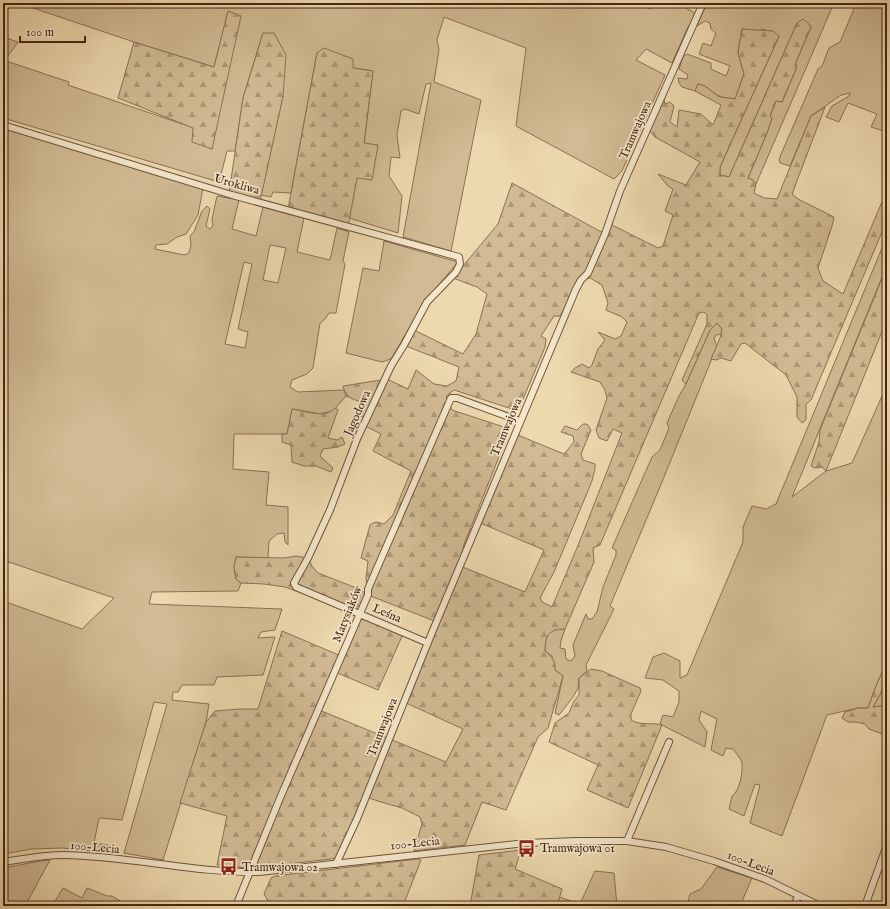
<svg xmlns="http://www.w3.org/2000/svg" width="890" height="909" viewBox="0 0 890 909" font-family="'IM FELL English',serif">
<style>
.green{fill:#d1bb94;stroke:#8c7054;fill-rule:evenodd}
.forest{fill:url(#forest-firs);stroke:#8c7054;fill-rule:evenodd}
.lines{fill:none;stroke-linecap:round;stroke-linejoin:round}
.minor-casing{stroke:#70533a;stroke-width:8}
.minor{stroke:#f3e6ca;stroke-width:6}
.labels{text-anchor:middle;stroke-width:3.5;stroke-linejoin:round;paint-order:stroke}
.street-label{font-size:12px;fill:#462614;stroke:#f3e6ca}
.poi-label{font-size:12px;fill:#462614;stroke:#f3e6ca;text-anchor:start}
</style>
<defs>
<pattern id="forest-firs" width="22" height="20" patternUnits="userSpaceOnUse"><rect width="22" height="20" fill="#d1bb94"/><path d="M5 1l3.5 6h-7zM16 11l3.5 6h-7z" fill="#ab9878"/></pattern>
</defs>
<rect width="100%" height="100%" fill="#edd9ae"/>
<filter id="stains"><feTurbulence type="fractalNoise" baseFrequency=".005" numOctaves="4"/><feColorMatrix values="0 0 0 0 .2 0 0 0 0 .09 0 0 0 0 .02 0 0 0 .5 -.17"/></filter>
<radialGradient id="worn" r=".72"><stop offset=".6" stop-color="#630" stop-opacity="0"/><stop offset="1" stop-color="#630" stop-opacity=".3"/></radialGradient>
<path class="green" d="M18 3H204L215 7 217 3H639L650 9 649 3H677L695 13 692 23 688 27 672 63 646 49 636 60 665 75 622 171 614 179 516 126 526 48 444 17 437 40 439 50 434 82 481 100 451 251 403 237 431 83 426 84 419 114 405 109 401 111 397 135 400 158 391 157 389 176 402 196 398 233 349 218 357 177 378 145 364 144 373 71 353 68 317 53 291 193 273 192 271 197 261 195 283 96 263 33 243 98 235 151H227L219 182 3 118V60L69 82 68 85 194 128 212 149 228 12 214 67 134 42Z
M707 3H834L756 184 753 180 748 178 767 133 772 118 770 117 776 100 782 102 796 69V62L811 27 797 23 729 177 720 175V167L779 36 763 29 758 31 742 29 738 53 744 74 735 99C731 98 725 98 721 97 713 94 707 85 698 84L695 91 682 87 679 83 678 78 687 79 688 75 679 69 683 57 687 54 711 63V69L726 76 730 66 699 54 703 43 711 46 716 33 711 29 710 23 705 21 697 26Z
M846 3H887V132L871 127 877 114 848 103 839 122 826 117 832 106 849 96 850 93 841 95 811 116 790 166 780 163 779 159 818 69 822 66 829 48 840 42 854 9Z
M3 128 203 188 198 215 186 234 177 237 167 244 156 245 155 249 184 255 189 253 191 245 190 236 194 232 202 211 207 206 210 209 206 226 210 229 213 226 212 219 217 196 239 200 232 229 256 236 263 207 304 218 297 252 330 260 337 228 349 232 343 261 345 264 336 313H329L325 319 320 323 313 368 307 374 292 380 290 387 298 392 344 390 346 396 333 411 320 414 293 409 287 434H234L233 469 269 472 266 505 288 507V545L285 542 284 533 277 534 269 541 268 558 236 557 234 567 236 579 241 583 238 591 152 592 149 604 282 609 275 630 261 632 258 638 275 637 263 675 217 677 214 685H182L178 692H173L172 700 209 704 206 722 163 860 124 853 167 704 154 702 122 820 99 818 94 843 108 845V852L62 848 32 849 3 854V601L82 629 114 598 3 560ZM270 245 286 248 278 283 263 280ZM244 262 252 264 238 329 248 332 245 348 225 344Z
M887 236V265L792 497 826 471 852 463 887 385V661L876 686 868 708H858L827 715 782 836 750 823 760 785 755 784 744 816 729 809 732 796C740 791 743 771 742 763 741 759 736 753 733 749L726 748 723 756 711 750 717 719 701 711 699 720 707 732 705 747 660 724 663 715 673 717 679 702V691L663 680 645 678 653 657 664 653 680 661V678L687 675 743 542V527L752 506 766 509 776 504Z
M384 241 458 262 425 301 391 359 382 362 346 353 363 268 379 271Z
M717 323 722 329 721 334 716 335 714 339 717 346 662 482 610 606 614 609 586 665 587 671 579 678 578 688 573 697 559 715 555 713 563 676 555 670 552 656 545 651C545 635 548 629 565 629L561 641 560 648 565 649 566 659 571 661 575 656 573 645 586 614 588 619H592L597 612 603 587 616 555V550L612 548 652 457 660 450 669 428 667 423 679 396 686 384 710 330Z
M887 674V701L881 706 873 707 881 693 885 675Z
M50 860 25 906H3V868L41 861Z
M717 867 752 878 740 906H687L690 894 701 889Z
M595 871 614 873 617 906H557L559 897 580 904Z
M63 888 82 898 87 888 107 896H112L122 902 137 906H52Z"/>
<path class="forest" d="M228 11 241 16 212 149 192 142 193 128 118 98 134 42 214 67Z
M803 19 808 23 811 27 796 62V69L782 102 776 101 770 116 772 118 767 133 748 178 753 180 756 184 754 193 764 198 777 199 811 116 825 107 792 194 798 199 834 217 832 226 818 268 823 281 843 294 887 190V220L811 400 806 404V420L802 423 797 417V397L786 375 745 343 741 344 731 361 721 358 716 360 711 359 720 338 722 329 717 323 710 330 686 384 682 380 707 324V315L704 312 699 313 600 545 593 548 594 562 565 629C549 629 545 635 545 651 552 657 556 661 555 670L563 676 548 728 538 737 506 810 482 802 465 845 414 851 422 824 420 817 402 808 381 802 366 797 339 858 262 867 258 863 252 861 249 868 217 865 227 816 180 803 206 722 215 711 240 709H258L282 631 341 656 359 614 285 587 264 584 241 583 236 579 234 567 236 557 284 558 296 556 308 558 312 566 318 573 359 589 368 595 366 578 368 561 361 558 370 525C375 521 378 522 384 524L393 515 411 471 373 451 381 434 365 426 368 419 359 415 365 404 346 396 343 386 387 379 408 389 416 370 434 384 447 386 456 381 459 367 406 346 414 330 463 354 476 334 487 294 477 287 453 278 498 224 512 183 605 234 610 224 658 248 663 246 673 215 665 211 673 189 668 186 658 174 686 185 700 162 655 137 650 131 664 99 665 104 670 102 674 106 670 122 677 127 679 110 701 114 713 125 721 105 695 91 698 84C707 85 713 94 721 97 725 98 731 98 735 99L744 74 738 53 742 29 773 31 779 36 720 167V175L729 177 797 23ZM590 278 602 285 608 303 606 310 622 317 627 322 621 336 615 339 598 332 605 340 598 349 592 365 589 368 582 364 575 368 571 372 600 382 605 390 607 398 596 430 599 438 607 441 613 429 622 433 579 543 552 607 542 602 540 598 554 572 592 481 595 469V464L583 460 581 454 591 430 587 424H583L577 430 565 426 561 432 573 436 574 442 564 454 520 436 516 430 478 522 544 550 525 592 460 566 467 549 463 547 510 429 452 410 446 396 454 390 518 411 545 347 546 339 541 336 554 316H560L581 280ZM368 595 437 622 404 702 463 729 446 762 319 710 335 672 378 690 403 634 359 614Z
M263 33H274L286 55 283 96 260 202 229 193 243 98Z
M3 37 18 42 5 60H3Z
M324 48 353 59V68L373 71 364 143 378 145 372 180 357 178 348 227 288 209 317 53Z
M887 266V319L826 471 822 467 815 468 811 466 819 442 820 430Z
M335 408 338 410 328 438 337 440 342 437 345 444 338 447 323 449 320 456 333 468 331 472 316 466H304L292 462 291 445 282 442V434H287L292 409C305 411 325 419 335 408Z
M887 661V674L885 675 881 693 873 707 881 706 887 699V751L883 743 885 735 869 729 865 724 855 722H848L842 718 845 712 858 708H868L876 686Z
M591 669 602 671 640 688 641 691 631 714V720C641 726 652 722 662 725L628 808 587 790 598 765 549 742 555 723 569 713 574 701 579 695V678Z
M521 850 515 869 562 889 557 906H470L479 855Z
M417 859 421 860 403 906H275L268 901 264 894 271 878 275 876Z"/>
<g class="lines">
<defs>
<path id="minor" d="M3 125 232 195 459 257 460 264 456 272 427 302 404 345 391 366 357 439 330 510 308 558 294 583 296 587 428 643
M627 841 669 742
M3 862C23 859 43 855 64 855 129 856 194 873 259 872L526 843 576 841H627L666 847 714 861 765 879 820 906
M336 864 357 819 431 635 576 289 581 280 588 273 605 234 620 191 703 3
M236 906 280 798 368 595V589L451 398H457L520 421
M794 906 798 896
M865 906 887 845"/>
</defs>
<use href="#minor" class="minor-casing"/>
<use href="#minor" class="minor"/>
</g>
<defs>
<symbol id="bus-bare" viewBox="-9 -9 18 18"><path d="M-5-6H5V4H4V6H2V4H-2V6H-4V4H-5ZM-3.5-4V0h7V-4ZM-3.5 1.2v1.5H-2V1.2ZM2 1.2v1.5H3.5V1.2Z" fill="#8f2418" stroke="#f3e6ca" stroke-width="2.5" paint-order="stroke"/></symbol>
</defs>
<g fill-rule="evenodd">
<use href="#bus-bare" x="514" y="836" width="25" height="25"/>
<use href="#bus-bare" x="216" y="854" width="25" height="25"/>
</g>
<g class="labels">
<g class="street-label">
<text transform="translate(635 130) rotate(-66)" y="4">Tramwajowa</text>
<text transform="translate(237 184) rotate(16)" y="4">Urokliwa</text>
<text transform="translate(357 413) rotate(-66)" y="4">Jagodowa</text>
<text transform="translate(506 427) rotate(-67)" y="4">Tramwajowa</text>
<text transform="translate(387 613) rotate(23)" y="4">Leśna</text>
<text transform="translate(347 614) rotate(-68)" y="4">Matysiaków</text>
<text transform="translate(382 727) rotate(-68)" y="4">Tramwajowa</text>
<text transform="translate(415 843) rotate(-6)" y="4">100-Lecia</text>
<text transform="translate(95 847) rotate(5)" y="4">100-Lecia</text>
<text transform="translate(751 863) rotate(21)" y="4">100-Lecia</text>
</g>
<g class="poi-label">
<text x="540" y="852">Tramwajowa 01</text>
<text x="242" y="871">Tramwajowa 02</text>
</g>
</g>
<rect width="890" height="909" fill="none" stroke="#edd9ae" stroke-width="16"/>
<rect x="4" y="4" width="882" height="901" fill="none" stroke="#462614" stroke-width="2"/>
<rect x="8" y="8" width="874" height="893" fill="none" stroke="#462614"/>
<path d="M20 36v6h65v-6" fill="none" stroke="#462614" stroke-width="2"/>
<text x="26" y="36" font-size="12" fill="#462614" stroke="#f3e6ca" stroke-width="3" paint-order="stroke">100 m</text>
<rect width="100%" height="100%" filter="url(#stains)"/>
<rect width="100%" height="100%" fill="url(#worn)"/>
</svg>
